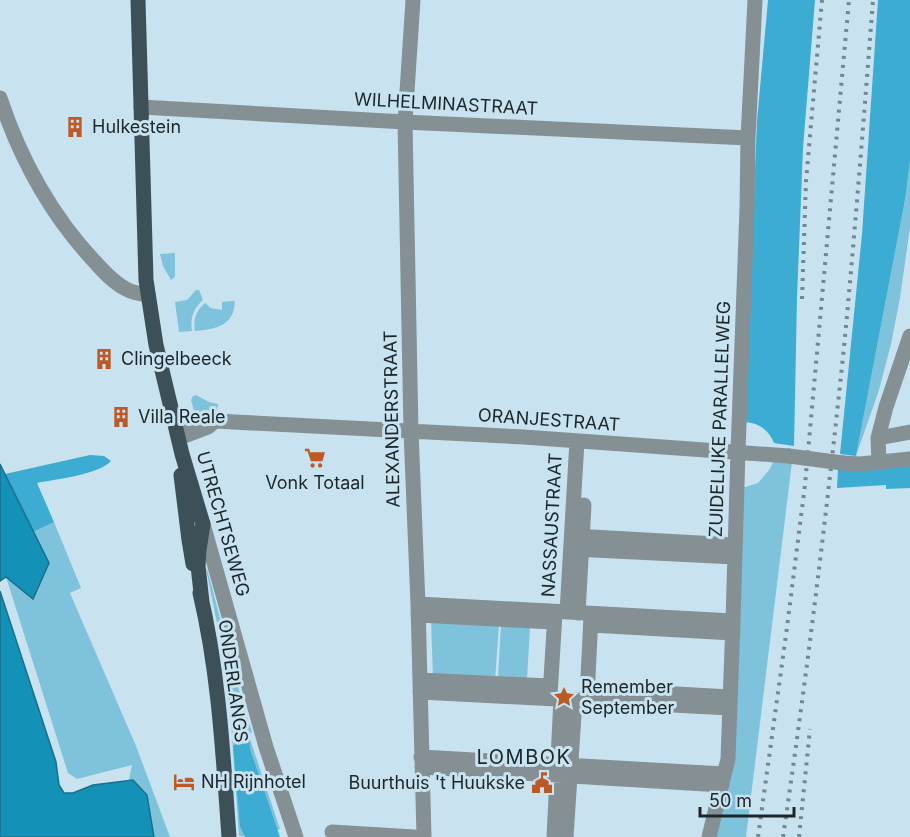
<svg xmlns="http://www.w3.org/2000/svg" width="910" height="837" viewBox="0 0 910 837" font-family="Inter,sans-serif">
<style>
.green{fill:#7fc2dc}
.forest{fill:#3cacd2}
.water{fill:#1391b7;stroke:#16718d;stroke-width:1.5}
.lines{fill:none;stroke-linecap:round;stroke-linejoin:round}
.minor{stroke:#859095;stroke-width:15}
.major{stroke:#3d5058;stroke-width:15}
.rail{stroke:#74878f;stroke-width:4;stroke-dasharray:3 6;stroke-linecap:butt}
.minor-bridge{stroke:#859095;stroke-width:15}
.labels{text-anchor:middle;stroke-width:6;stroke-linejoin:round;paint-order:stroke}
.street-label{font-size:18px;fill:#1c262a;stroke:#c8e3ef}
.poi-label{font-size:18px;fill:#1c262a;stroke:#c8e3ef;text-anchor:start}
.neighbourhood-label{font-size:20px;letter-spacing:1.5px;fill:#1c262a;stroke:#c8e3ef}
</style>
<rect width="100%" height="100%" fill="#c8e3ef"/>
<path class="green" d="M910 161V227L900 298 891 344 879 390 856 456 905 200Z
M175 253V277L171 280 163 266 160 254Z
M196 290H199L203 300C193 309 190 318 192 331L179 332 175 302 187 300Z
M232 301H235C234 326 216 329 195 331 193 319 196 311 205 303L211 308 222 310V302Z
M196 395 209 402 218 404 217 412 195 415 191 400 193 396Z
M774 461 792 462 746 837H714L723 795 742 488 758 483 769 470Z
M54 522 81 588 70 593 136 746 170 837H154L147 795 133 780H129L132 765 77 779 68 773 6 577 33 598 49 563 33 532Z
M206 569H207C222 623 234 678 252 732L249 736 280 829 277 830 279 837 239 836 231 721 240 720 239 708H230L220 638Z
M431 619 499 623 495 681 433 678Z
M501 626 530 628 527 679 498 677Z"/>
<path class="forest" d="M768 0H815L803 148 797 298 794 446 774 443C769 430 759 423 745 422L757 121Z
M878 0H910V161L905 200 856 456 840 454 862 234Z
M90 455 104 456 111 461C98 475 56 479 37 483L54 522 33 532 5 474Z
M910 466V488L886 489V485L837 488 838 469Z
M249 735 250 749 280 837H245L240 826 233 746Z"/>
<path class="water" d="M0 464 49 563 33 599 6 577 0 581Z
M0 591 56 762 59 785 64 793H73L93 785 133 780 147 795 154 837H0Z"/>
<g class="lines">
<path class="minor" d="M413 0 405 122 411 431 418 604 424 837
M0 98C20 158 51 215 95 262 104 272 114 283 126 289 133 293 141 294 148 295
M141 107 405 122 748 138
M176 425 203 419 215 421 524 437 789 456
M179 438 208 427 215 421
M878 438 910 432
M843 463 860 464 910 459
M879 463 878 438 886 407 910 336
M203 524 266 747 296 837
M574 536 735 545
M574 549 735 557
M418 604 733 621
M567 612 577 441
M578 613 584 505
M418 615 554 622
M591 625 733 633
M420 680 550 686
M588 689 730 697
M420 692 730 708
M550 695 555 614
M587 697 591 616
M421 757 724 774
M422 767 722 785
M332 832 414 837
M554 837 561 699
M566 837 575 700
M709 837 728 759 733 621 738 451 747 209 748 138 755 0"/>
<path class="major" d="M138 0 146 280 156 345 182 454 203 524 199 550 198 566 202 602
M181 475 189 540 193 564
M200 593C219 673 223 755 229 837"/>
<path class="rail" d="M802 299 806 181 822 0
M758 837 786 635 805 485 849 0
M783 837C807 674 827 511 844 347 855 232 864 116 873 0
M799 837 810 729"/>
<path class="minor-bridge" d="M789 456 843 463"/>
</g>
<defs>
<symbol id="building-bare" viewBox="-9 -9 18 18"><path d="M-4-6H4V6H1V3H-1V6H-4ZM-2.5-4.3h1.7v1.8h-1.7ZM.8-4.3h1.7v1.8H.8ZM-2.5-1h1.7V.8h-1.7ZM.8-1h1.7V.8H.8Z" fill="#bd5925" stroke="#c8e3ef" stroke-width="2.5" paint-order="stroke"/></symbol>
<symbol id="supermarket-bare" viewBox="-9 -9 18 18"><path d="M-6-5.5h2.5l.6 2H6L4.5 2H-2.5L-4.4-4H-6ZM-1.5 3.2a1.3 1.3 0 1 0 .1 0ZM3 3.2a1.3 1.3 0 1 0 .1 0Z" fill="#bd5925" stroke="#c8e3ef" stroke-width="2.5" paint-order="stroke"/></symbol>
<symbol id="sight-bare" viewBox="-9 -9 18 18"><path d="M0-6L1.8-2.2L6-1.7L2.9 1.2L3.7 5.4L0 3.3L-3.7 5.4L-2.9 1.2L-6-1.7L-1.8-2.2Z" fill="#bd5925" stroke="#c8e3ef" stroke-width="2.5" paint-order="stroke"/></symbol>
<symbol id="hotel-bare" viewBox="-9 -9 18 18"><path d="M-6-4.5h1.5V1H6V5H4.5V3h-9V5H-6ZM-4 0a1.8 1.8 0 1 1 3.6 0ZM.5 0V-2.5h3Q6-2.5 6 0Z" fill="#bd5925" stroke="#c8e3ef" stroke-width="2.5" paint-order="stroke"/></symbol>
<symbol id="civic-bare" viewBox="-9 -9 18 18"><path d="M-.6-6.5H3V-4.5H.6V-3L4-1V1h2V6H-6V1h2V-1L-.6-3ZM-1.2 2.5V6h2.4V2.5Z" fill="#bd5925" stroke="#c8e3ef" stroke-width="2.5" paint-order="stroke"/></symbol>
</defs>
<g fill-rule="evenodd">
<use href="#building-bare" x="60" y="112" width="30" height="30"/>
<use href="#building-bare" x="89" y="344" width="30" height="30"/>
<use href="#building-bare" x="106" y="402" width="30" height="30"/>
<use href="#supermarket-bare" x="300" y="443" width="30" height="30"/>
<use href="#sight-bare" x="549" y="682" width="30" height="30"/>
<use href="#hotel-bare" x="169" y="767" width="30" height="30"/>
<use href="#civic-bare" x="527" y="768" width="30" height="30"/>
</g>
<g class="labels">
<g class="street-label">
<text transform="translate(446 104) rotate(3)" y="6">WILHELMINASTRAAT</text>
<text transform="translate(392 419) rotate(-91)" y="6">ALEXANDERSTRAAT</text>
<text transform="translate(720 419) rotate(-88)" y="6">ZUIDELIJKE PARALLELWEG</text>
<text transform="translate(549 420) rotate(4)" y="6">ORANJESTRAAT</text>
<text transform="translate(223 524) rotate(74)" y="6">UTRECHTSEWEG</text>
<text transform="translate(552 525) rotate(-87)" y="6">NASSAUSTRAAT</text>
<text transform="translate(233 681) rotate(82)" y="6">ONDERLANGS</text>
</g>
<g class="poi-label">
<text x="92" y="133">Hulkestein</text>
<text x="121" y="365">Clingelbeeck</text>
<text x="138" y="423">Villa Reale</text>
<text x="315" y="489" text-anchor="middle">Vonk Totaal</text>
<text x="581" y="693">Remember<tspan x="581" dy="21">September</tspan></text>
<text x="201" y="788">NH Rijnhotel</text>
<text x="525" y="789" text-anchor="end">Buurthuis 't Huukske</text>
</g>
<g class="neighbourhood-label">
<text x="524" y="764">LOMBOK</text>
</g>
</g>
<path d="M700 807v9h94v-9" fill="none" stroke="#1c262a" stroke-width="3"/>
<text x="709" y="807" font-size="18" fill="#1c262a" stroke="#c8e3ef" stroke-width="4.5" paint-order="stroke">50 m</text>
</svg>
